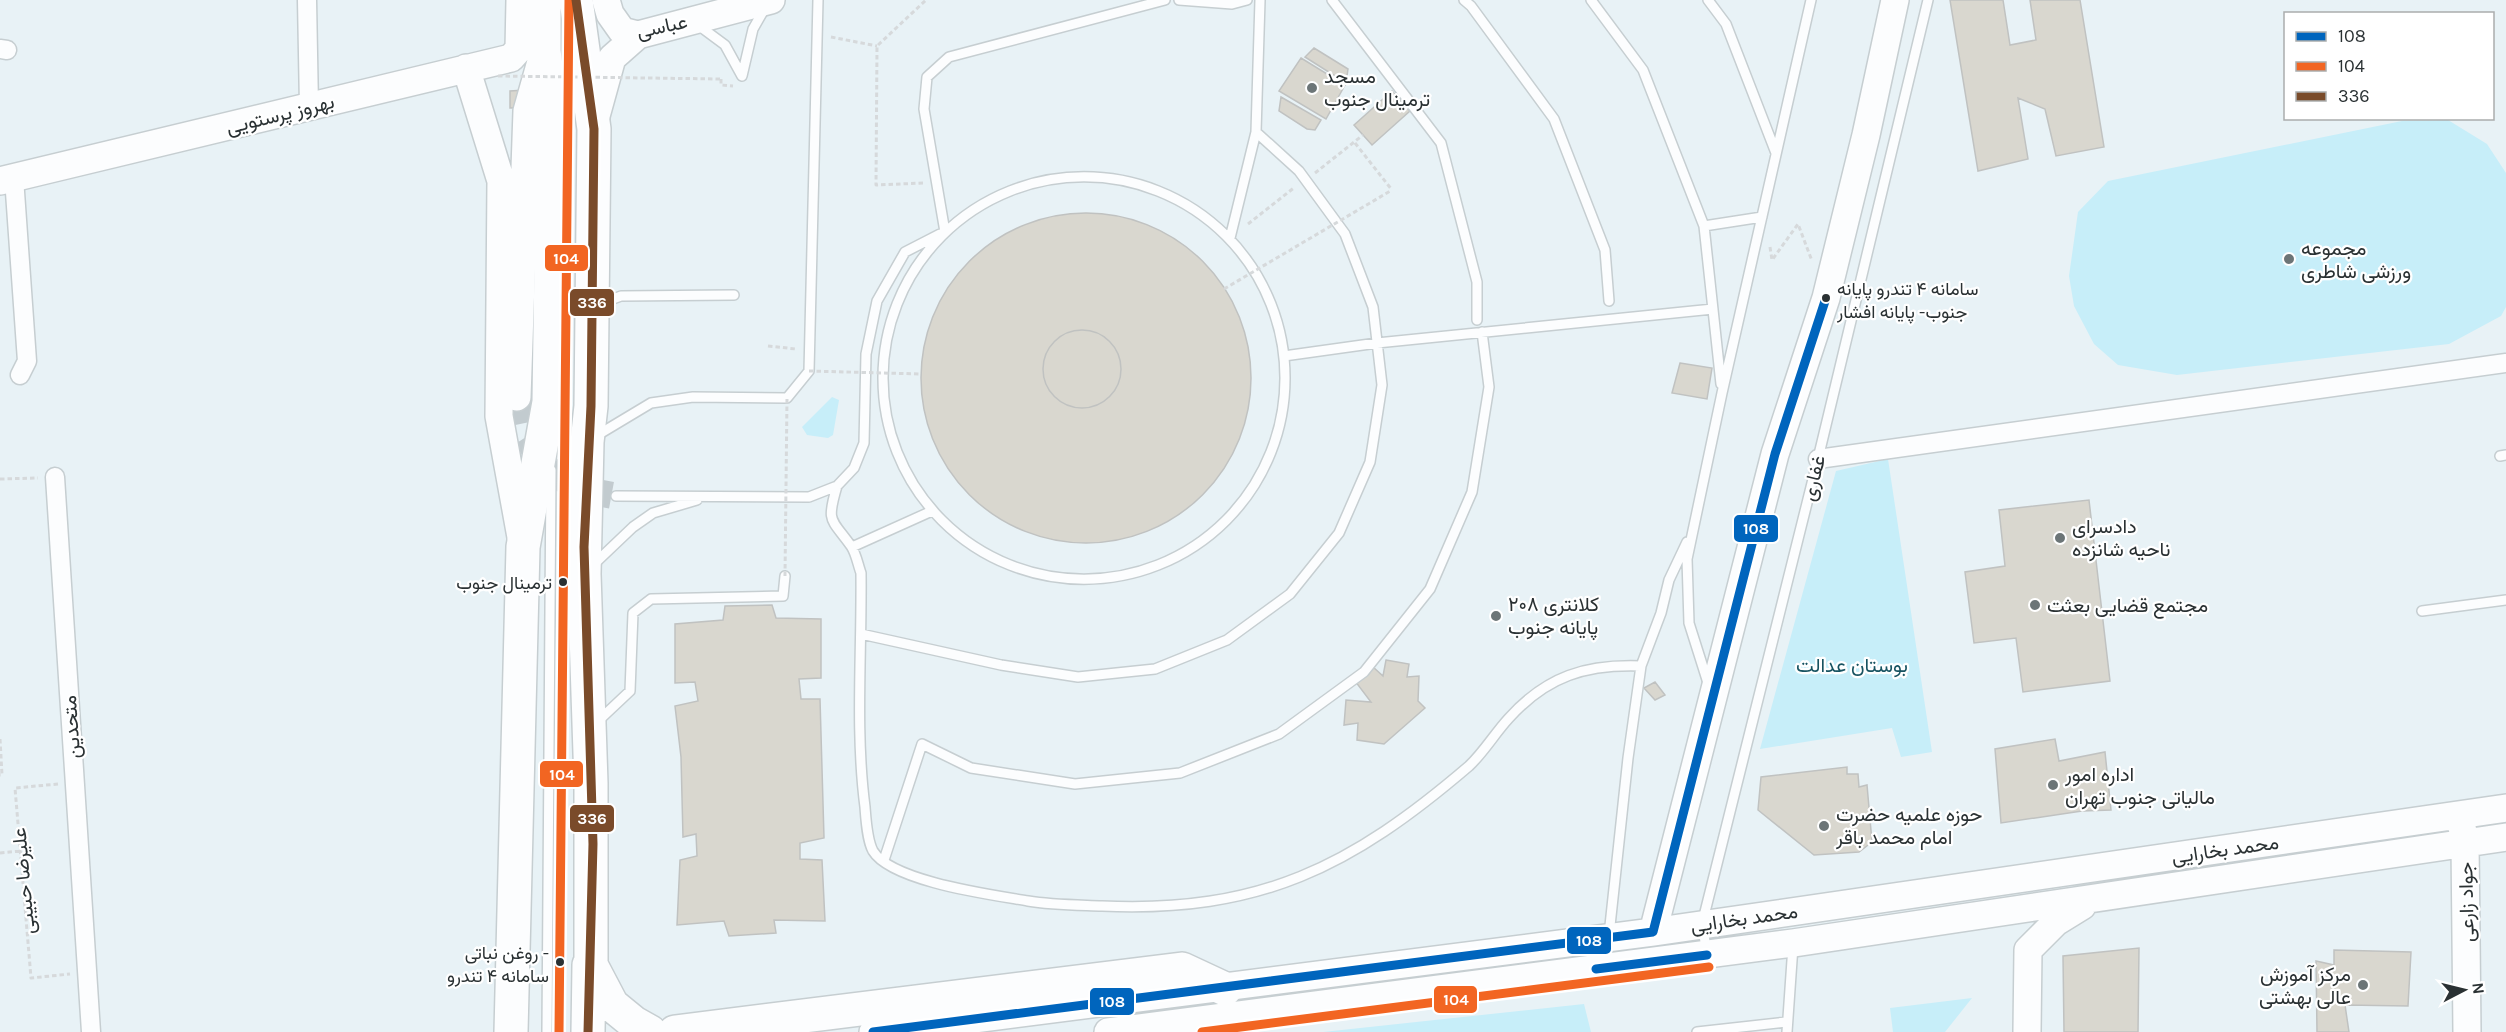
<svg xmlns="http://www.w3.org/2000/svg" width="2506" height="1032" viewBox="0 0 2506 1032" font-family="Karla,Vazirmatn,sans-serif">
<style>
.green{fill:#c7eef9}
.building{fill:#d9d7cf;stroke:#c0c2c1;stroke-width:1.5}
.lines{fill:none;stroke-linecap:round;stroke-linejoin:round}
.secondary-tunnel{stroke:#c2cbcf;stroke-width:27;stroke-dasharray:27 14;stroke-linecap:butt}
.lane-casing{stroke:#c6ced1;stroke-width:12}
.street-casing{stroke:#c6ced1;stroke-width:21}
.secondary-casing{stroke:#c6ced1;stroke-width:30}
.highway-casing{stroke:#c6ced1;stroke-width:36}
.path{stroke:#d6d9db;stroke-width:3;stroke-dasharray:4.5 3;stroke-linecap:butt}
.lane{stroke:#fcfdfe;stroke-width:9}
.street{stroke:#fcfdfe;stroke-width:18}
.secondary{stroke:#fcfdfe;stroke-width:27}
.highway{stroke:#fcfdfe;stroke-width:33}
.path-bridge{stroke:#d6d9db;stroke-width:3;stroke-dasharray:4.5 3;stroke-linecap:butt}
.bus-1-casing{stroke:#fff;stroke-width:14}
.bus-2-casing{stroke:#fff;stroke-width:14}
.bus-3-casing{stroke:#fff;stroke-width:14}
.bus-1{stroke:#0065bd;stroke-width:9}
.bus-2{stroke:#f26522;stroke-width:9}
.bus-3{stroke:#7a4b2a;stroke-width:9}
.poi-dot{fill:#6c7577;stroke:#fff;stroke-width:2}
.bus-dot{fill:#2a3133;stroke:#fff;stroke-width:2}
.labels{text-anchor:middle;stroke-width:4.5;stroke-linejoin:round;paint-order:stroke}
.bus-label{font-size:18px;fill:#2a3133;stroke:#fff;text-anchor:end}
.street-label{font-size:20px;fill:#2a3133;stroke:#fff}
.poi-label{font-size:20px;fill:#2a3133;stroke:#fff;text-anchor:start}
.park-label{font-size:20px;fill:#175361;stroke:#fff}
.line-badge{stroke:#fff;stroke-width:2}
.badge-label{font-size:16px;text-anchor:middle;font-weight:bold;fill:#fff}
</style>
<rect width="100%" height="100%" fill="#e8f2f6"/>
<path class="green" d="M2448 120 2487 144 2506 173V307L2501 316 2449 344 2177 375 2118 365 2094 344 2074 306 2069 276 2078 212 2108 181 2402 121Z
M832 397 839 400 833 435 828 438 807 435 802 427Z
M1888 459 1932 752 1901 757 1892 728 1760 749 1836 471Z
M1972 998 1945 1032H1893L1890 1008Z
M1584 1004 1591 1032H1323Z"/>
<path class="building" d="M1950 0H2003L2010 45 2036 40 2030 0H2080L2104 147 2056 156 2045 109 2018 98 2028 159 1978 171Z
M1314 48 1348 69 1346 83 1305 57Z
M1301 58 1345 85 1326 119 1279 91Z
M541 89V107L510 108V91Z
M1392 91 1410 111 1372 145 1354 125Z
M1281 97 1321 120 1315 130 1307 129 1279 111Z
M921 378a165 165 0 1 1 330 0a165 165 0 1 1-330 0Z
M1043 369a39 39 0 1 1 78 0a39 39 0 1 1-78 0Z
M1680 363 1712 368 1707 399 1672 393Z
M2089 500 2110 681 2023 692 2016 638 1974 643 1965 572 2005 566 1999 510Z
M772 605 776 618 821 619V678L799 679 801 699H820L824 838 800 843V859L822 860 825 921 774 920 776 933 729 936 724 921 677 925 680 860 697 856 696 834 683 837 681 757 675 706 698 701 695 682 675 683V624L723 620 725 606Z
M1386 660 1409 664 1407 677 1419 676 1418 701 1425 708 1384 744 1357 740 1358 723 1344 725 1346 700 1371 702 1355 681 1373 667 1383 676Z
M1655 682 1665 695 1655 700 1644 688Z
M2055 739 2059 761 2105 752 2111 810 2082 811 2001 823 1995 749Z
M1847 767V774H1858L1859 787 1867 785 1872 842 1859 852 1814 855 1758 810 1761 777Z
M2139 948 2138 1032H2064L2063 956Z
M2334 950 2411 952 2408 1006 2345 1005 2349 1032H2317L2316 961 2334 965Z"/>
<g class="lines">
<path class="secondary-tunnel" d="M517 397 525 435 546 467 578 489 616 496"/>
<defs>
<path id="lane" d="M1179 0 1232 4 1247 0
M1332 0 1441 143 1477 282V320
M1464 0 1471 6 1554 119 1605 250 1609 301
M1591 0 1643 70 1704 226 1721 384
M1708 0 1726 24 1776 153
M698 25 725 45 742 76 753 29 765 8
M883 378a201 201 0 1 1 402 0a201 201 0 1 1-402 0Z
M1704 226 1762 217
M945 232 924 109 927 77 949 57 1165 0
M1230 238 1256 132 1260 0
M597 305 621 296 734 295
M1284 356 1377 343 1713 309
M596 436 651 403 693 397 787 398 809 371 818 0
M2500 456 2506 455
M837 486C826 523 831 518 851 546 856 553 858 565 861 573 862 651 855 730 865 807 866 820 867 840 873 851 892 882 994 895 1028 901 1052 905 1078 905 1102 906 1260 913 1351 867 1469 766 1484 752 1495 733 1509 718 1547 676 1586 664 1641 666
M616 496 809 497 837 486 854 468 864 443 866 354 877 301 905 252 940 234
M852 547 932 511
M592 566 633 527 653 513 697 500
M2422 611 2506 600
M861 634 1001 665 1078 677 1155 669 1227 640 1290 594 1339 533 1370 462 1382 385 1373 307 1345 234 1299 171 1256 132
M1708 683 1689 623 1687 559 1722 393 1811 0
M596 723 630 691 633 613 651 599 783 596 785 576
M884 860 922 744 971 768 1075 784 1180 773 1279 734 1364 672 1430 589 1472 492 1489 387 1482 332
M1609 935 1628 758 1641 666 1661 613 1669 580 1687 542
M1707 953 1702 924 1815 471 1928 0
M547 1032 551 470
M1697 1032 1786 1022
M1787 1032 1793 946"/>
<path id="street" d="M307 0 309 107
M0 49 7 50
M14 178 27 361 20 375
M1818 459 2506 363
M55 477 91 1032"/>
<path id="secondary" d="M606 0 610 14 622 31 638 35 771 0
M466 68 501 181 499 416 521 537
M596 116 612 58 638 35
M0 181 511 58 519 49 520 0
M517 397 527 111 542 58
M2462 827 2465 843 2467 1032
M1653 932 1775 454 1826 298 1866 135 1895 0
M873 1032 1653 932 2506 808
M1108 1032 1793 943 2506 837
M2027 1032 2028 950 2056 922 2082 906"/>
<path id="highway" d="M576 0 594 129 591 406 587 442 584 574 591 783V965L612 1005 634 1023 650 1032
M511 1032 523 547 549 402 553 122 544 51V0
M588 1032 589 965
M675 1032 1182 969 1225 989"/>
</defs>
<use href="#lane" class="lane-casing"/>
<use href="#street" class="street-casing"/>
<use href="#secondary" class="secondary-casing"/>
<use href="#highway" class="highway-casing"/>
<path class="path" d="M831 37 877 46
M721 79V85L733 86
M1355 143 1392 190
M1315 173 1363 135
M923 183 876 185 877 46 926 0
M1248 224 1295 187
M1770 247 1772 260 1798 224 1812 261
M768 346 796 349
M0 479 38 478
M0 739 2 775H0
M58 784 15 788 31 978 70 974
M0 853 21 851"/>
<use href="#lane" class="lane"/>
<use href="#street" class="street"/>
<use href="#secondary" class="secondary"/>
<use href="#highway" class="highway"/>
<path class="path-bridge" d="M498 76 721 79
M1224 289 1392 190
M809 371 921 374
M785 576 787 398"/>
<defs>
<path id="bus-1" d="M1596 969 1707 955
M873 1032 1653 932 1775 454 1826 298"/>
<path id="bus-2" d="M559 1032 569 0
M1202 1032 1709 967"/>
<path id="bus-3" d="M576 0 594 129 591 406 584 547 593 844 588 1032"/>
</defs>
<use href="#bus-1" class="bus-1-casing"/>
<use href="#bus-2" class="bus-2-casing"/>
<use href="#bus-3" class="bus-3-casing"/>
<use href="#bus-1" class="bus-1"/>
<use href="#bus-2" class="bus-2"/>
<use href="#bus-3" class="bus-3"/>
</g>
<g class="poi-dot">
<circle cx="1312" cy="88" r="6"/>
<circle cx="2289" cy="259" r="6"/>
<circle cx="2060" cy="538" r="6"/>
<circle cx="2035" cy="605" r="6"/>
<circle cx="1496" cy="616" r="6"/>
<circle cx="2053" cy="785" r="6"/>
<circle cx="1824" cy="826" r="6"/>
<circle cx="2363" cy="985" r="6"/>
</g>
<g class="bus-dot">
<circle cx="1826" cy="298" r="5"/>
<circle cx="563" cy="582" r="5"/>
<circle cx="560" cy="962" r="5"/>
</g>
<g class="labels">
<g class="bus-label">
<text x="1837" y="295" text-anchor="start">سامانه ۴ تندرو پایانه<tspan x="1837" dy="23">جنوب- پایانه افشار</tspan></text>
<text x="552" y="589">ترمینال جنوب</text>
<text x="549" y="959">روغن نباتی -<tspan x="549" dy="23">سامانه ۴ تندرو</tspan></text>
</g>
<g class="street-label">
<text transform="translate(662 26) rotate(-12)" y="7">عباسی</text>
<text transform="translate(280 114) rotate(-14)" y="7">بهروز پرستویی</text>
<text transform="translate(1813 478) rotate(-76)" y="7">غفاری</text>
<text transform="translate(71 727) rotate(-94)" y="7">متحدین</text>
<text transform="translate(2225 849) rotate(-8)" y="7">محمد بخارایی</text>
<text transform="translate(23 881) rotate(-95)" y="7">علیرضا حبیبی</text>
<text transform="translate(2466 902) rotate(-91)" y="7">جواد زارعی</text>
<text transform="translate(1744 918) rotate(-8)" y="7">محمد بخارایی</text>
</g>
<g class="poi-label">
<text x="1324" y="83">مسجد<tspan x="1324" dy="23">ترمینال جنوب</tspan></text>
<text x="2301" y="255">مجموعه<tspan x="2301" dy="23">ورزشی شاطری</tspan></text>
<text x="2072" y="533">دادسرای<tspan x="2072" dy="23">ناحیه شانزده</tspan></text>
<text x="1508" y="611">کلانتری ۲۰۸<tspan x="1508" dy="23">پایانه جنوب</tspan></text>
<text x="2047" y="612">مجتمع قضایی بعثت</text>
<text x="2065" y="781">اداره امور<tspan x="2065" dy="23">مالیاتی جنوب تهران</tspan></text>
<text x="1836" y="821">حوزه علمیه حضرت<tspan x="1836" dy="23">امام محمد باقر</tspan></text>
<text x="2351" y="981" text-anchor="end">مرکز آموزش<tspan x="2351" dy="23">عالی بهشتی</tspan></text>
</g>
<g class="park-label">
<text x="1852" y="672">بوستان عدالت</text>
</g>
</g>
<g class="line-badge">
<rect x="544" y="244" width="45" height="28" rx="6" fill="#f26522"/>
<rect x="569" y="288" width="46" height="29" rx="6" fill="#7a4b2a"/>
<rect x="1733" y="514" width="46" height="29" rx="6" fill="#0065bd"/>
<rect x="539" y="760" width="45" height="28" rx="6" fill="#f26522"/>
<rect x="569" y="804" width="46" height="29" rx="6" fill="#7a4b2a"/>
<rect x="1566" y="926" width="46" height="29" rx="6" fill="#0065bd"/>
<rect x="1433" y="985" width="45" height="29" rx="6" fill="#f26522"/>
<rect x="1089" y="987" width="46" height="29" rx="6" fill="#0065bd"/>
</g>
<g class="badge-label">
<text x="566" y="264">104</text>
<text x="592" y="308">336</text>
<text x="1756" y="534">108</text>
<text x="562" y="780">104</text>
<text x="592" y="824">336</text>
<text x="1589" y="946">108</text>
<text x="1456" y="1005">104</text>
<text x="1112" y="1007">108</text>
</g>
<rect x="2284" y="12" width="210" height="108" fill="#ffffff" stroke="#aaadad" stroke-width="1.5"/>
<rect x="2296" y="32" width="30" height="9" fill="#0065bd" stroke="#aaadad" stroke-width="1.5"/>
<text x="2338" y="42" font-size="18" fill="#2a3133">108</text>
<rect x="2296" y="62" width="30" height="9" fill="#f26522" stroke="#aaadad" stroke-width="1.5"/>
<text x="2338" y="72" font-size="18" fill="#2a3133">104</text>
<rect x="2296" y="92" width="30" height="9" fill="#7a4b2a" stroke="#aaadad" stroke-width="1.5"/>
<text x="2338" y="102" font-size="18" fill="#2a3133">336</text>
<g transform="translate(2464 990) rotate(83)" stroke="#ffffff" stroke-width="4.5" paint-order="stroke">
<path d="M0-4.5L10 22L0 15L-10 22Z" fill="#2a3133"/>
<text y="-9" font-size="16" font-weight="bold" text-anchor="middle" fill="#2a3133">N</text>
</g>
</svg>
